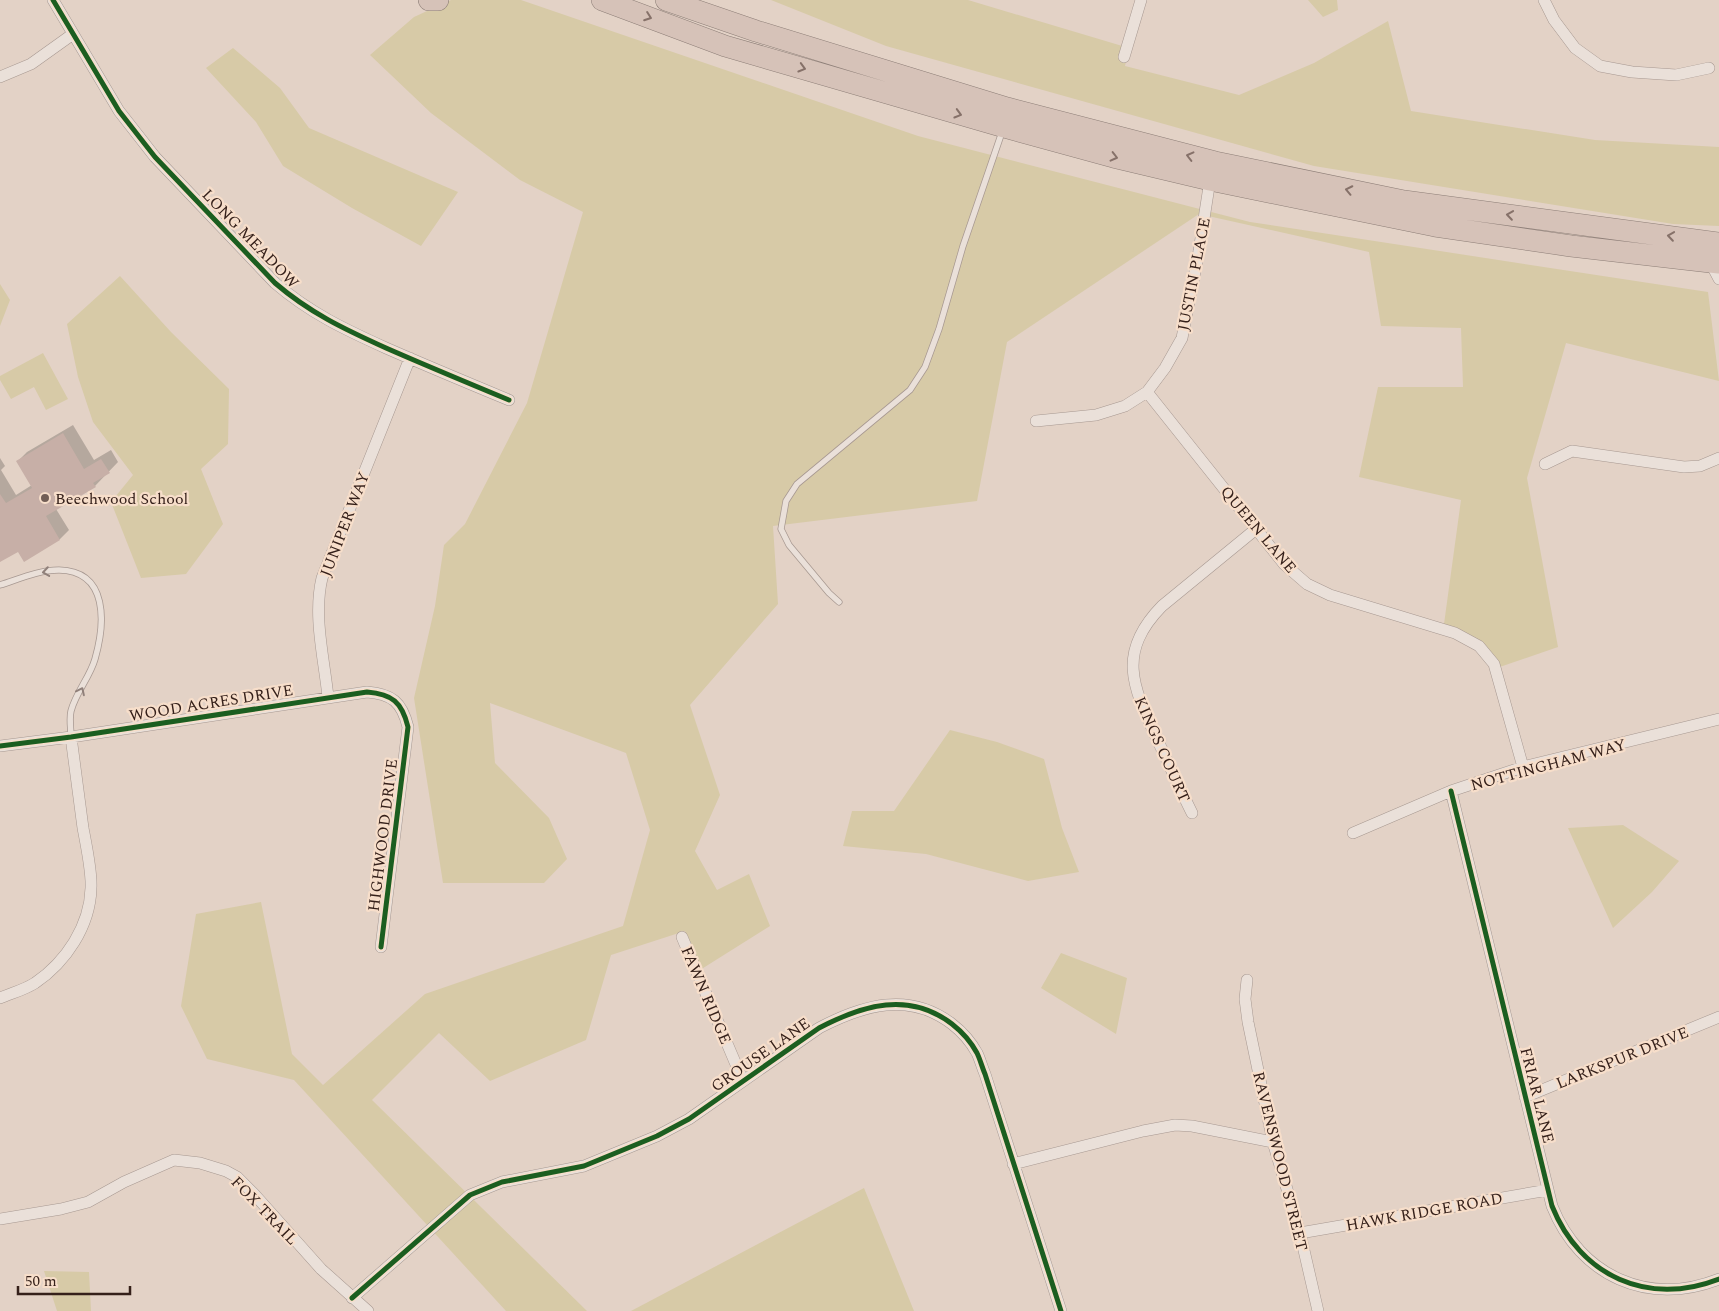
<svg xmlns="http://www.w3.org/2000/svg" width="1719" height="1311" viewBox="0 0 1719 1311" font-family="Spectral,serif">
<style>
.green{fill:#d7caa7}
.shadow{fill:#0003}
.building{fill:#c7afa7}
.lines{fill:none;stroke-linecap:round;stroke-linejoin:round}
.lane-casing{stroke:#a79891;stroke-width:7}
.street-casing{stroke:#a79891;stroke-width:12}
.highway-casing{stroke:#8d7e77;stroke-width:22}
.lane{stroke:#eae0d9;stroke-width:5.5}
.street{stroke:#eae0d9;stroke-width:11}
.highway{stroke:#d6c2b8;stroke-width:21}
.cycleway-casing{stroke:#f7deca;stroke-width:8}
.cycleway{stroke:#1b5e20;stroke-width:5}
.oneway{stroke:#867169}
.oneway2{stroke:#90807a}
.poi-dot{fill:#725e56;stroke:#f7deca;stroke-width:2}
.labels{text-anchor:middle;stroke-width:4.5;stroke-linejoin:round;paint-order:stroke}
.street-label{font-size:16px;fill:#35201a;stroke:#f7deca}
.poi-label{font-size:16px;fill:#35201a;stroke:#f7deca;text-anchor:start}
</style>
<rect width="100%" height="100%" fill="#e3d2c6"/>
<path class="green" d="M451 0H521L918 136 1250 222 1708 292 1719 381 1566 343 1527 478 1558 647 1491 670 1475 643 1444 624 1461 500 1359 477 1378 387H1463L1461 328 1381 326 1369 252 1199 214 1007 342 977 501 773 526 778 604 690 705 720 795 695 851 717 890 749 874 770 926 700 970 685 931 611 955 586 1040 490 1081 439 1033 372 1100 587 1311H506L294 1080 207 1059 181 1006 196 914 261 902 292 1054 323 1085 425 994 623 926 650 830 626 753 490 703 495 763 549 818 567 859 544 883H443L414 698 435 606 444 545 465 524 527 403 583 212 520 180 431 113 370 55 414 17Z
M771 0H968L1129 48 1125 66 1239 95 1314 63 1388 21 1411 111 1595 140 1719 147V226L1673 224 1314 166 886 46Z
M1308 0H1337L1338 10 1323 17Z
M233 48 280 88 309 128 458 192 421 246 352 208 283 166 256 122 206 68Z
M120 276 171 332 229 389 228 444 201 469 223 524 186 574 141 578 111 502 133 475 93 422 78 377 67 324Z
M0 284 10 300 0 326Z
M43 353 68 399 46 410 34 387 11 399 0 380V376Z
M950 730 997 742 1044 759 1062 828 1079 872 1028 881 926 854 843 846 852 811H894Z
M1623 825 1679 861 1652 892 1613 928 1568 828Z
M1061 953 1127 978 1116 1034 1041 988Z
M864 1188 914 1311H631Z
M44 1271 89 1272 91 1311H57Z"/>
<path class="shadow" d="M73 425 94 460 111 450 118 462 95 486 56 509 69 530 60 539 24 560 18 550 0 561V458L5 466 1 470 16 495 32 485 18 461 27 452Z"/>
<path class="building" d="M63 433 84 469 101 459 110 473 93 483 96 487 46 516 60 540 24 562 18 552 0 562V494L6 503 32 488 16 461Z"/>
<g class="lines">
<defs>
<path id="lane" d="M0 585C19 579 39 570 59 570 109 571 105 624 95 659 90 677 76 692 71 711 69 719 71 728 71 737
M839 602 829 593 789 545 781 529 786 501 797 484 910 390 925 367 939 329 963 246 1002 132"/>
<path id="street" d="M53 0 119 111 155 157 275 283C310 313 344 329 386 348 427 366 468 383 509 400
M1544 0 1554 20 1575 48 1600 66 1632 72 1676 75 1709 68
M1124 57 1141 0
M0 77 31 64 73 34
M1710 262 1719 279
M1147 392 1284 564 1307 584 1330 595 1455 633 1479 646 1494 664 1523 767
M1036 421 1096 415 1125 406 1147 392 1165 368 1182 338 1199 251 1210 180
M1545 464 1572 451 1684 467 1700 466 1719 458
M328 697C324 658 313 616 322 578L410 358
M0 746 71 737 367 692C392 694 402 702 408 727L381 947
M1451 791 1552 1206C1580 1276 1648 1307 1719 1279
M1192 813C1180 789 1169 764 1157 739 1133 687 1116 653 1162 606L1256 529
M1353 833 1451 791 1523 767 1719 719
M682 937 743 1081
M1247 980 1245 999 1248 1022 1273 1142 1300 1233 1318 1311
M0 998C12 993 24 990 35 983 66 962 90 926 91 888 92 872 86 844 83 828 79 797 75 767 71 737
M1525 1097 1719 1017
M1013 1164 1143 1131 1175 1125 1192 1126 1273 1142
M0 1219 61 1209 88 1202 124 1182 174 1160 200 1163 226 1171 237 1177 254 1194 321 1269 368 1311
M1300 1233 1548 1190
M352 1298 470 1195 502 1182 584 1166 657 1136 689 1119 819 1028C863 1005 909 991 952 1024 961 1031 971 1042 977 1053 980 1059 982 1067 985 1074L1061 1311"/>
<path id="highway" d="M429 0H438
M602 0 725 46 1004 127 1113 157 1210 180 1435 226 1571 246 1719 263
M666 0 756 31 1007 108 1215 162 1404 201 1719 243"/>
</defs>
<use href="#lane" class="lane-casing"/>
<use href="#street" class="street-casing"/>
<use href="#highway" class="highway-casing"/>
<use href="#lane" class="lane"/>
<use href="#street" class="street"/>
<use href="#highway" class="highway"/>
<defs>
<path id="cycleway" d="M53 0 119 111 155 157 275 283C310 313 344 329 386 348 427 366 468 383 509 400
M0 746 71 737 367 692C392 694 402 702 408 727L381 947
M1451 791 1552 1206C1580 1276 1648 1307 1719 1279
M352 1298 470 1195 502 1182 584 1166 657 1136 689 1119 819 1028C863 1005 909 991 952 1024 961 1031 971 1042 977 1053 980 1059 982 1067 985 1074L1061 1311"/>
</defs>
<use href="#cycleway" class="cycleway-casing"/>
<use href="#cycleway" class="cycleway"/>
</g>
<defs><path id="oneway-chevron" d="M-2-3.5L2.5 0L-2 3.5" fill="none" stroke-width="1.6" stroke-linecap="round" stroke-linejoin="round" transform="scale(1.25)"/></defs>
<g class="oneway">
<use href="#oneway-chevron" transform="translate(648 17) rotate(20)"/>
<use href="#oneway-chevron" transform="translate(802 68) rotate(16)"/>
<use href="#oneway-chevron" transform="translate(958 114) rotate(16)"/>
<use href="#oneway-chevron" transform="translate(1190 156) rotate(-166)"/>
<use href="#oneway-chevron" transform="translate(1114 157) rotate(14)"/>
<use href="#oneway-chevron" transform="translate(1349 190) rotate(-168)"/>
<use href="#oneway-chevron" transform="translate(1510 215) rotate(-172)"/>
<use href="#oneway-chevron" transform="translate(1671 236) rotate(-172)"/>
</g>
<g class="oneway2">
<use href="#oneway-chevron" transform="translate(46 572) rotate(171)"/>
<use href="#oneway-chevron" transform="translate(81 691) rotate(-64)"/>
</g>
<circle class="poi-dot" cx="45" cy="498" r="5"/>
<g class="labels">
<g class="street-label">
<text transform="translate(251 238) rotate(46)" y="6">LONG MEADOW</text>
<text transform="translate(1193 274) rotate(-79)" y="6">JUSTIN PLACE</text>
<text transform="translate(344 524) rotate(-69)" y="6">JUNIPER WAY</text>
<text transform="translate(1259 529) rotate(50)" y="6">QUEEN LANE</text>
<text transform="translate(211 702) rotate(-9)" y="6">WOOD ACRES DRIVE</text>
<text transform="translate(1163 749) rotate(66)" y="6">KINGS COURT</text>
<text transform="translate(1548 764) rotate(-15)" y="6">NOTTINGHAM WAY</text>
<text transform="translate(382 835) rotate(-83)" y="6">HIGHWOOD DRIVE</text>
<text transform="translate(707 995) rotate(67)" y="6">FAWN RIDGE</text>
<text transform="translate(760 1054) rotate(-35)" y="6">GROUSE LANE</text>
<text transform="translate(1622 1057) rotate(-22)" y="6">LARKSPUR DRIVE</text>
<text transform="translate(1538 1095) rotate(76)" y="6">FRIAR LANE</text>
<text transform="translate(1281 1161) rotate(76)" y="6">RAVENSWOOD STREET</text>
<text transform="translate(265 1210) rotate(46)" y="6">FOX TRAIL</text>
<text transform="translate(1424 1211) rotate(-10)" y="6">HAWK RIDGE ROAD</text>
</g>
<g class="poi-label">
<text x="55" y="504">Beechwood School</text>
</g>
</g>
<path d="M18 1286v8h112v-8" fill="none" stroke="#35201a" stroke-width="2.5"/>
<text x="25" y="1286" font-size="15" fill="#35201a" stroke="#f7deca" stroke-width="4" paint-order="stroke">50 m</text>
</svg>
